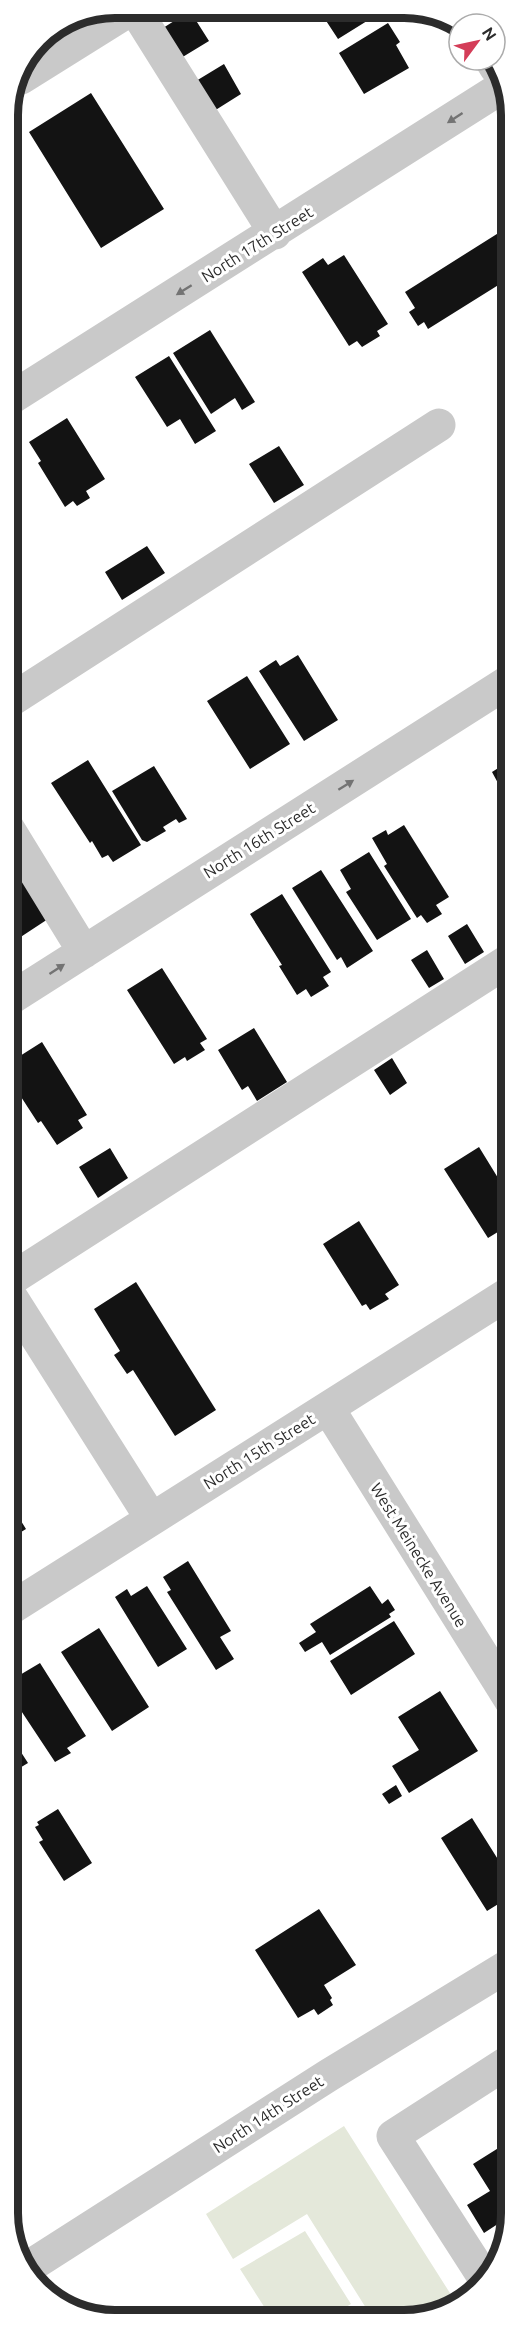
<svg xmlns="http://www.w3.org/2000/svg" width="519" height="2328" viewBox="0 0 519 2328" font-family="Ubuntu,sans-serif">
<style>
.green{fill:#e4e8da}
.building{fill:#131313}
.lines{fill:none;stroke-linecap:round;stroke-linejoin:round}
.minor{stroke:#c9c9c9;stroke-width:33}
.oneway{fill:#737373}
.labels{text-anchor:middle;stroke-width:6;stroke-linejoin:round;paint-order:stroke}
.street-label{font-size:16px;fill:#2c2c2c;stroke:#fff}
.rim{fill:none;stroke:#2c2c2c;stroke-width:8}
</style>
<rect width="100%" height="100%" fill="#fff"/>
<path class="green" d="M344 2126 455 2301 418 2320 348 2319 366 2308 307 2214 233 2259 206 2214Z
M305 2231 351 2304 326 2319H272L240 2269Z"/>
<path class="building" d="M319 10H373L383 11 338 39Z
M190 11 209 41 181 58 163 28Z
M388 23 400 42 396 45 409 68 364 94 339 53Z
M224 64 241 94 214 111 196 81Z
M91 93 164 209 101 248 29 132Z
M511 225V277L428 329 424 322 418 326 409 312 415 308 405 292Z
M344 255 388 324 377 331 380 336 362 347 357 341 349 346 302 272 323 258 328 265Z
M210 330 255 402 242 410 235 398 211 414 173 353Z
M169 356 216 431 195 444 180 419 167 427 135 377Z
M67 418 105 479 86 491 90 498 77 506 73 501 65 507 38 463 41 461 29 442Z
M279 446 304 485 274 503 249 464Z
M147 546 165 573 122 600 105 572Z
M298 655 338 720 304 741 259 671 276 660 280 666Z
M247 676 290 744 250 769 207 701Z
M88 760 141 845 113 862 108 855 102 858 92 841 90 843 51 783Z
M511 760V807L492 772Z
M154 766 187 819 179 823 176 819 163 827 166 831 147 842 142 840 112 791Z
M404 825 449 897 436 905 442 914 427 923 421 915 417 918 384 866 387 864 372 838 386 830 388 835Z
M369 852 411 919 377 940 346 892 351 889 340 870Z
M16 868 48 919 10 944 8 873Z
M321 870 373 951 347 968 341 957 337 960 292 888Z
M282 894 331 972 323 977 329 986 311 997 306 989 297 995 279 966 282 965 250 914Z
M467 924 484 952 465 964 448 936Z
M427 950 444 979 429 988 411 960Z
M162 968 207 1039 200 1043 205 1050 187 1061 185 1057 174 1064 127 990Z
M254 1028 287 1082 257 1101 248 1086 242 1090 218 1050Z
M42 1042 87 1115 78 1120 83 1128 57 1145 41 1121 38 1123 14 1086 18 1084 11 1072 17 1068 12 1061Z
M392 1058 407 1083 390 1095 374 1070Z
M479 1147 511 1199V1213L501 1219 506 1227 488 1238 444 1169Z
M110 1148 128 1178 98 1198 79 1167Z
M359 1221 399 1285 385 1294 389 1299 370 1310 366 1304 362 1306 323 1244Z
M136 1282 216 1410 175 1436 133 1370 127 1374 114 1355 120 1351 94 1309Z
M8 1500 26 1529 8 1540Z
M188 1561 231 1631 220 1637 234 1659 216 1670 167 1592 171 1590 163 1577Z
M147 1586 187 1649 158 1667 115 1597 127 1589 131 1596Z
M370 1586 382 1604 388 1599 395 1610 389 1614 391 1617 330 1655 322 1642 305 1652 299 1643 316 1632 310 1624Z
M394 1621 415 1654 351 1695 330 1661Z
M99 1628 149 1707 112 1731 61 1652Z
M40 1663 86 1736 67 1748 71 1753 55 1762 8 1691V1682Z
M440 1691 478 1751 409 1793 392 1766 419 1750 398 1717Z
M8 1732 28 1763 8 1775Z
M396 1785 402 1796 389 1804 382 1794Z
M58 1809 92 1863 64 1881 39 1842 43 1840 35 1827 39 1825 37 1822Z
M472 1818 511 1880V1896L487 1911 441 1838Z
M319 1909 356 1965 324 1985 332 1998 330 2000 333 2005 318 2015 314 2009 298 2018 255 1950Z
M511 2140V2220L510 2223 507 2218 484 2233 467 2205 490 2191 473 2164Z"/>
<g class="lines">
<path class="minor" d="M134 8 275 233
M491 60 496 68
M21 78 133 8
M8 400 504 86
M8 702 439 425
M8 828 84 952
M8 1000 511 680
M8 1281 511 959
M8 1292 151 1518
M328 1408 511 1701
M8 1610 511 1292
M27 2268 329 2075 511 1964
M485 2279 393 2136 511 2060"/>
</g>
<defs><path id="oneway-solid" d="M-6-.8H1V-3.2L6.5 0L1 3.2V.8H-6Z" transform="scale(1.5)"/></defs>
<g class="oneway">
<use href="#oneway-solid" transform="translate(455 118) rotate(147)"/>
<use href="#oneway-solid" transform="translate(184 290) rotate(148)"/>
<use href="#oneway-solid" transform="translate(346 785) rotate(-32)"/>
<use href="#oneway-solid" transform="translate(57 969) rotate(-33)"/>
</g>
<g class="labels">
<g class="street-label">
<text transform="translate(257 244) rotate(-32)" y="6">North 17th Street</text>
<text transform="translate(259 840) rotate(-32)" y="6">North 16th Street</text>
<text transform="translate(259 1451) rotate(-32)" y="6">North 15th Street</text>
<text transform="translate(419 1555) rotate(58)" y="6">West Meinecke Avenue</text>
<text transform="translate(268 2114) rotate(-33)" y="6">North 14th Street</text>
</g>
</g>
<path d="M0 0H519V2328H0ZM115 18H404A97 97 0 0 1 501 115V2213A97 97 0 0 1 404 2310H115A97 97 0 0 1 18 2213V115A97 97 0 0 1 115 18Z" fill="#fff" fill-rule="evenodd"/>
<path class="rim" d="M115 18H404A97 97 0 0 1 501 115V2213A97 97 0 0 1 404 2310H115A97 97 0 0 1 18 2213V115A97 97 0 0 1 115 18Z"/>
<g transform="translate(477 42) rotate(57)"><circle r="28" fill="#ffffff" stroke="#ababab" stroke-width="1.5"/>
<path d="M0-4.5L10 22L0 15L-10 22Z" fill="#d43d58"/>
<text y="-9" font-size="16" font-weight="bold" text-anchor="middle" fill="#2c2c2c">N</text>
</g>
</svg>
